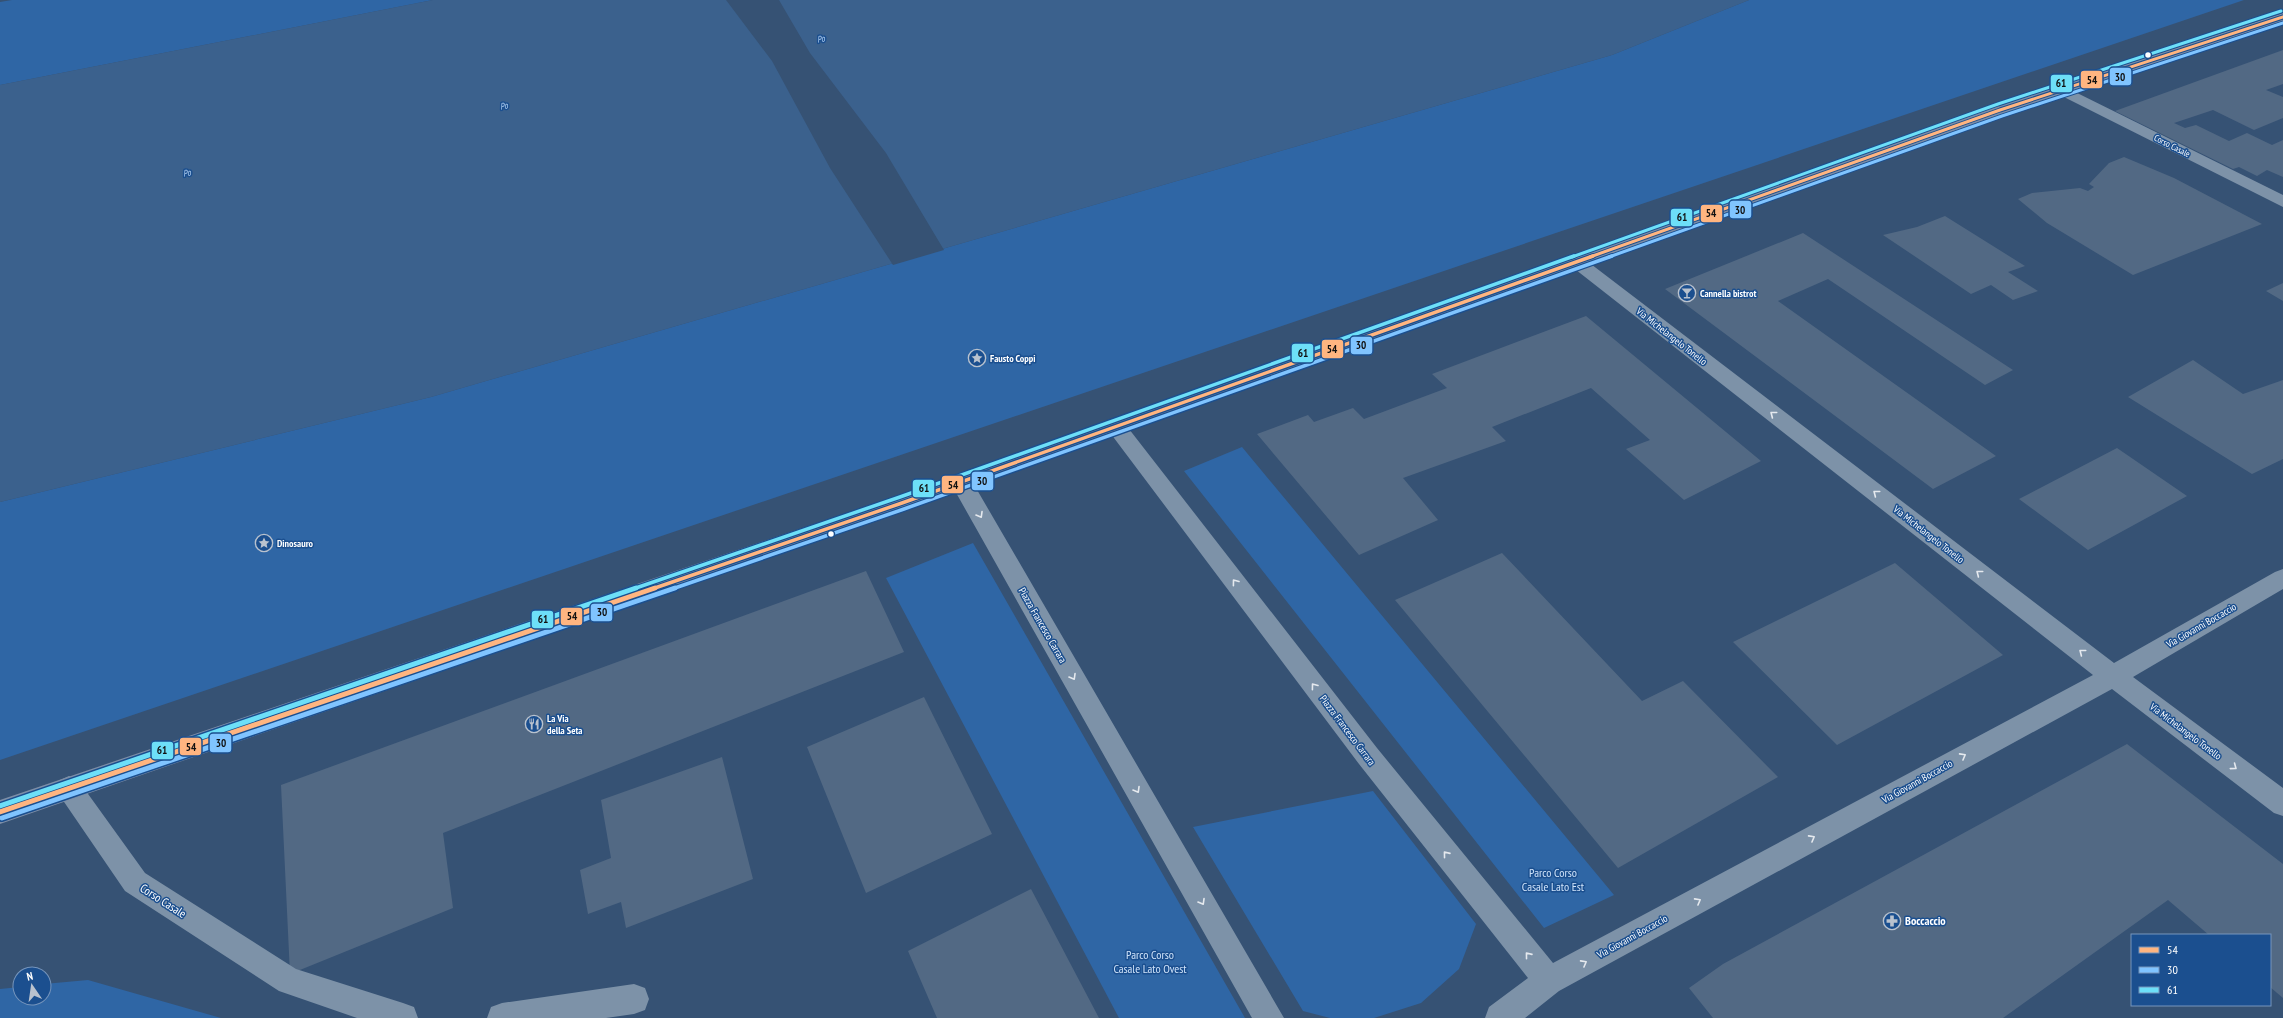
<svg xmlns="http://www.w3.org/2000/svg" width="2283" height="1018" viewBox="0 0 2283 1018" font-family="'PT Sans Narrow',sans-serif">
<style>
.green{fill:#2f66a5}
.water{fill:#3b618d}
.pier{fill:#365274}
.building{fill:#526984}
.lines{fill:none;stroke-linecap:round;stroke-linejoin:round}
.minor{fill:#7d92a8;fill-rule:evenodd}
.major{fill:#7d8ea7;fill-rule:evenodd}
.bus-1-far2-casing{stroke:#1b4f8f;stroke-width:5}
.bus-1-far1-casing{stroke:#1b4f8f;stroke-width:6}
.bus-1-casing{stroke:#1b4f8f;stroke-width:8}
.bus-2-far2-casing{stroke:#1b4f8f;stroke-width:5}
.bus-2-far1-casing{stroke:#1b4f8f;stroke-width:6}
.bus-2-casing{stroke:#1b4f8f;stroke-width:8}
.bus-3-far2-casing{stroke:#1b4f8f;stroke-width:5}
.bus-3-far1-casing{stroke:#1b4f8f;stroke-width:6}
.bus-3-casing{stroke:#1b4f8f;stroke-width:8}
.bus-1-far2{stroke:#ffb580;stroke-width:3}
.bus-1-far1{stroke:#ffb580;stroke-width:3.5}
.bus-1{stroke:#ffb580;stroke-width:5}
.bus-2-far2{stroke:#80c4ff;stroke-width:3}
.bus-2-far1{stroke:#80c4ff;stroke-width:3.5}
.bus-2{stroke:#80c4ff;stroke-width:5}
.bus-3-far2{stroke:#6ddff8;stroke-width:3}
.bus-3-far1{stroke:#6ddff8;stroke-width:3.5}
.bus-3{stroke:#6ddff8;stroke-width:5}
.oneway{stroke:#e5e9ee}
.bus-dot{fill:#fff;stroke:#1b4f8f;stroke-width:1.5}
.labels{text-anchor:middle;stroke-width:3;stroke-linejoin:round;paint-order:stroke}
.far-water-label{font-size:9px;font-style:italic;fill:#b5d3f5;stroke:#1b4f8f}
.far-street-label{font-size:9px;fill:#fff;stroke:#1b4f8f}
.poi-label{font-size:10px;font-weight:bold;fill:#fff;stroke:#1b4f8f;text-anchor:start}
.street-label{font-size:10px;fill:#fff;stroke:#1b4f8f}
.near-park-label{font-size:12px;fill:#cfe3fa;stroke:#1b4f8f}
.near-street-label{font-size:12px;fill:#fff;stroke:#1b4f8f}
.near-poi-label{font-size:12px;font-weight:bold;fill:#fff;stroke:#1b4f8f;text-anchor:start}
.line-badge{stroke:#1b4f8f;stroke-width:1.5}
.pale-badge-label{font-size:11px;text-anchor:middle;font-weight:bold;fill:#111}
</style>
<rect width="100%" height="100%" fill="#365274"/>
<path class="green" d="M12 0H433L0 85V2Z
M1749 0H2244L0 760V502L431 397 1612 55Z
M1242 447 1614 895 1544 928 1184 471Z
M973 543 1245 1018H1119L886 578Z
M1373 791 1476 924 1459 969 1421 1003 1374 1018H1330L1303 1011 1193 827Z
M88 980 221 1018H0V989L20 987V998H44V984Z"/>
<path class="water" d="M433 0H1749L1612 55 431 397 0 502V85Z"/>
<path class="pier" d="M726 0H779L810 53 886 153 944 250 893 265 830 168 772 61Z"/>
<path class="building" d="M2283 50V84L2266 90 2283 97V118L2254 130 2213 110 2174 123 2185 128 2196 125 2229 141 2247 133 2272 145 2283 140V177L2267 170 2257 176 2239 167 2233 169 2115 111Z
M2124 157 2174 178 2262 224 2133 275 2047 223 2018 199 2032 193 2080 188 2088 191 2094 187 2089 184 2109 163Z
M1945 216 2025 266 2008 272 2038 291 2013 300 1991 285 1971 294 1883 235 1917 227Z
M1803 233 2013 370 1985 385 1828 279 1778 301 1996 456 1933 489 1665 289Z
M2283 283V301L2266 291Z
M1586 316 1761 461 1684 500 1626 449 1650 440 1591 388 1492 427 1506 441 1403 478 1438 520 1359 555 1257 434 1308 415 1314 422 1353 408 1364 419 1447 388 1432 374Z
M2193 360 2243 394 2283 380V459L2252 474 2128 397Z
M2117 448 2187 496 2088 550 2019 499Z
M1502 553 1642 701 1683 681 1778 777 1618 868 1395 600Z
M1895 563 2003 655 1837 745 1733 642Z
M866 571 904 652 443 833 453 908 290 974 281 785Z
M924 697 992 834 866 893 807 747Z
M2127 744 2283 864V998L2270 987V935H2209L2168 900 2003 1018H1713L1689 988 1723 964Z
M722 757 753 879 626 928 621 902 588 914 580 870 611 858 601 800Z
M1031 889 1099 1018H937L908 951Z"/>
<g class="lines">
<path class="minor" d="M2061 85 2283 195V207L2056 93 2053 90 2056 87Z
M1577 256 1583 258 2114 663 2275 572 2283 569V589L2133 677 2283 788V816L2274 813 2112 689 1559 991 1525 1018H1485L1489 1007 1528 978 1359 764 1108 430 1105 425 1108 420 1115 418 1122 420 1377 748 1553 963 2093 675 1571 266 1568 262 1571 258Z
M961 474 969 476 1284 1018H1252L950 482 953 476Z
M69 776 78 780 145 873 296 969 403 1003 414 1007 418 1018H357L279 991 125 891 60 796 56 788 60 780Z
M634 984 645 988 649 999 645 1010 634 1014 606 1018H487L491 1007 502 1003Z"/>
<path class="major" d="M2283 13V22L2006 113 910 509 0 824V800L894 497 1994 107Z"/>
<defs>
<path id="bus-1-far2" d="M1590 257 2000 110 2283 17"/>
<path id="bus-1-far1" d="M652 589 902 503 1593 256"/>
<path id="bus-1" d="M0 812 655 588"/>
<path id="bus-2-far2" d="M1609 257 2002 116 2283 23"/>
<path id="bus-2-far1" d="M672 589 904 509 1612 256"/>
<path id="bus-2" d="M2 818 675 588"/>
<path id="bus-3-far2" d="M1572 257 1998 104 2281 11"/>
<path id="bus-3-far1" d="M633 589 900 497 1574 256"/>
<path id="bus-3" d="M0 806 636 588"/>
</defs>
<use href="#bus-1-far2" class="bus-1-far2-casing"/>
<use href="#bus-1-far1" class="bus-1-far1-casing"/>
<use href="#bus-1" class="bus-1-casing"/>
<use href="#bus-2-far2" class="bus-2-far2-casing"/>
<use href="#bus-2-far1" class="bus-2-far1-casing"/>
<use href="#bus-2" class="bus-2-casing"/>
<use href="#bus-3-far2" class="bus-3-far2-casing"/>
<use href="#bus-3-far1" class="bus-3-far1-casing"/>
<use href="#bus-3" class="bus-3-casing"/>
<use href="#bus-1-far2" class="bus-1-far2"/>
<use href="#bus-1-far1" class="bus-1-far1"/>
<use href="#bus-1" class="bus-1"/>
<use href="#bus-2-far2" class="bus-2-far2"/>
<use href="#bus-2-far1" class="bus-2-far1"/>
<use href="#bus-2" class="bus-2"/>
<use href="#bus-3-far2" class="bus-3-far2"/>
<use href="#bus-3-far1" class="bus-3-far1"/>
<use href="#bus-3" class="bus-3"/>
</g>
<defs><path id="oneway-chevron" d="M-2-3.5L2.5 0L-2 3.5" fill="none" stroke-width="1.6" stroke-linecap="round" stroke-linejoin="round"/></defs>
<g class="oneway">
<use href="#oneway-chevron" transform="translate(1773 414) rotate(-142)"/>
<use href="#oneway-chevron" transform="translate(1876 493) rotate(-142)"/>
<use href="#oneway-chevron" transform="translate(980 515) rotate(60)"/>
<use href="#oneway-chevron" transform="translate(1979 573) rotate(-142)"/>
<use href="#oneway-chevron" transform="translate(1235 582) rotate(-127)"/>
<use href="#oneway-chevron" transform="translate(2082 652) rotate(-142)"/>
<use href="#oneway-chevron" transform="translate(1073 677) rotate(60)"/>
<use href="#oneway-chevron" transform="translate(1314 686) rotate(-127)"/>
<use href="#oneway-chevron" transform="translate(1963 756) rotate(-29)"/>
<use href="#oneway-chevron" transform="translate(2234 767) rotate(37)"/>
<use href="#oneway-chevron" transform="translate(1137 790) rotate(60)"/>
<use href="#oneway-chevron" transform="translate(1812 838) rotate(-29)"/>
<use href="#oneway-chevron" transform="translate(1446 854) rotate(-129)"/>
<use href="#oneway-chevron" transform="translate(1698 901) rotate(-29)"/>
<use href="#oneway-chevron" transform="translate(1202 902) rotate(60)"/>
<use href="#oneway-chevron" transform="translate(1528 955) rotate(-129)"/>
<use href="#oneway-chevron" transform="translate(1584 963) rotate(-29)"/>
</g>
<defs>
<symbol id="bar-ring" viewBox="-11 -11 22 22"><circle r="9.5" fill="#1b4f8f" stroke="#b9c2ce" stroke-width="1.5"/><path d="M-6-5H6L.8 .8V4.5H3.5V6h-7V4.5H-.8V.8Z" fill="#b9c2ce"/></symbol>
<symbol id="sight-ring" viewBox="-11 -11 22 22"><circle r="9.5" fill="#1b4f8f" stroke="#b9c2ce" stroke-width="1.5"/><path d="M0-6L1.8-2.2L6-1.7L2.9 1.2L3.7 5.4L0 3.3L-3.7 5.4L-2.9 1.2L-6-1.7L-1.8-2.2Z" fill="#b9c2ce"/></symbol>
<symbol id="restaurant-ring" viewBox="-11 -11 22 22"><circle r="9.5" fill="#1b4f8f" stroke="#b9c2ce" stroke-width="1.5"/><path d="M-5-6h1v4h1v-4h1v4h1v-4h1v5L-1.5 .5V6h-2V.5L-5-1ZM5-6V6H3V1.5H1.5Q1.5-4 5-6Z" fill="#b9c2ce"/></symbol>
<symbol id="pharmacy-ring" viewBox="-11 -11 22 22"><circle r="9.5" fill="#1b4f8f" stroke="#b9c2ce" stroke-width="1.5"/><path d="M-2-6h4v4h4v4h-4v4h-4v-4h-4v-4h4Z" fill="#b9c2ce"/></symbol>
</defs>
<g fill-rule="evenodd">
<use href="#bar-ring" x="1677" y="283" width="20" height="20"/>
<use href="#sight-ring" x="967" y="348" width="20" height="20"/>
<use href="#sight-ring" x="254" y="533" width="20" height="20"/>
<use href="#restaurant-ring" x="524" y="714" width="20" height="20"/>
<use href="#pharmacy-ring" x="1882" y="911" width="20" height="20"/>
</g>
<g class="bus-dot">
<circle cx="2148" cy="55" r="3.5"/>
<circle cx="831" cy="534" r="3.5"/>
</g>
<g class="labels">
<g class="far-water-label">
<text transform="translate(821 39) rotate(-12)" y="3">Po</text>
<text transform="translate(504 106) rotate(-12)" y="3">Po</text>
<text transform="translate(187 173) rotate(-12)" y="3">Po</text>
</g>
<g class="far-street-label">
<text transform="translate(2172 146) rotate(27)" y="3">Corso Casale</text>
</g>
<g class="poi-label">
<text x="1700" y="297">Cannella bistrot</text>
<text x="990" y="362">Fausto Coppi</text>
<text x="277" y="547">Dinosauro</text>
<text x="547" y="722">La Via<tspan x="547" dy="12">della Seta</tspan></text>
</g>
<g class="street-label">
<text transform="translate(1672 336) rotate(38)" y="4">Via Michelangelo Tonello</text>
<text transform="translate(1929 534) rotate(38)" y="4">Via Michelangelo Tonello</text>
<text transform="translate(1043 625) rotate(60)" y="4">Piazza Francesco Carrara</text>
<text transform="translate(2201 625) rotate(-30)" y="4">Via Giovanni Boccaccio</text>
<text transform="translate(1348 730) rotate(53)" y="4">Piazza Francesco Carrara</text>
<text transform="translate(2186 731) rotate(37)" y="4">Via Michelangelo Tonello</text>
<text transform="translate(1917 781) rotate(-29)" y="4">Via Giovanni Boccaccio</text>
<text transform="translate(1632 936) rotate(-29)" y="4">Via Giovanni Boccaccio</text>
</g>
<g class="near-park-label">
<text x="1553" y="877">Parco Corso<tspan x="1553" dy="14">Casale Lato Est</tspan></text>
<text x="1150" y="959">Parco Corso<tspan x="1150" dy="14">Casale Lato Ovest</tspan></text>
</g>
<g class="near-street-label">
<text transform="translate(163 901) rotate(33)" y="4">Corso Casale</text>
</g>
<g class="near-poi-label">
<text x="1905" y="925">Boccaccio</text>
</g>
</g>
<g class="line-badge">
<rect x="2109" y="67" width="23" height="19" rx="4" fill="#80c4ff"/>
<rect x="2080" y="70" width="23" height="19" rx="4" fill="#ffb580"/>
<rect x="2050" y="74" width="23" height="19" rx="4" fill="#6ddff8"/>
<rect x="1729" y="200" width="23" height="19" rx="4" fill="#80c4ff"/>
<rect x="1700" y="204" width="23" height="19" rx="4" fill="#ffb580"/>
<rect x="1670" y="208" width="23" height="19" rx="4" fill="#6ddff8"/>
<rect x="1350" y="336" width="23" height="19" rx="4" fill="#80c4ff"/>
<rect x="1321" y="339" width="23" height="20" rx="4" fill="#ffb580"/>
<rect x="1291" y="343" width="23" height="20" rx="4" fill="#6ddff8"/>
<rect x="971" y="471" width="23" height="20" rx="4" fill="#80c4ff"/>
<rect x="941" y="475" width="23" height="19" rx="4" fill="#ffb580"/>
<rect x="912" y="479" width="23" height="19" rx="4" fill="#6ddff8"/>
<rect x="590" y="603" width="23" height="19" rx="4" fill="#80c4ff"/>
<rect x="560" y="607" width="23" height="19" rx="4" fill="#ffb580"/>
<rect x="531" y="610" width="23" height="19" rx="4" fill="#6ddff8"/>
<rect x="209" y="733" width="23" height="20" rx="4" fill="#80c4ff"/>
<rect x="179" y="737" width="23" height="19" rx="4" fill="#ffb580"/>
<rect x="151" y="741" width="23" height="19" rx="4" fill="#6ddff8"/>
</g>
<g class="pale-badge-label">
<text x="2120" y="81">30</text>
<text x="2092" y="84">54</text>
<text x="2061" y="87">61</text>
<text x="1740" y="214">30</text>
<text x="1711" y="217">54</text>
<text x="1682" y="221">61</text>
<text x="1361" y="349">30</text>
<text x="1332" y="353">54</text>
<text x="1303" y="357">61</text>
<text x="982" y="485">30</text>
<text x="953" y="489">54</text>
<text x="924" y="492">61</text>
<text x="602" y="616">30</text>
<text x="572" y="620">54</text>
<text x="543" y="623">61</text>
<text x="221" y="747">30</text>
<text x="191" y="751">54</text>
<text x="162" y="754">61</text>
</g>
<rect x="2131" y="934" width="140" height="72" fill="#1b4f8f" stroke="#7695bc"/>
<rect x="2139" y="947" width="20" height="6" fill="#ffb580" stroke="#7695bc"/>
<text x="2167" y="954" font-size="12" fill="#ffffff">54</text>
<rect x="2139" y="967" width="20" height="6" fill="#80c4ff" stroke="#7695bc"/>
<text x="2167" y="974" font-size="12" fill="#ffffff">30</text>
<rect x="2139" y="987" width="20" height="6" fill="#6ddff8" stroke="#7695bc"/>
<text x="2167" y="994" font-size="12" fill="#ffffff">61</text>
<g transform="translate(32 986) rotate(347)"><circle r="19" fill="#1b4f8f" stroke="#7695bc"/>
<path d="M0-3L7 15L0 10L-7 15Z" fill="#b9c2ce"/>
<text y="-6" font-size="11" font-weight="bold" text-anchor="middle" fill="#ffffff">N</text>
</g>
</svg>
